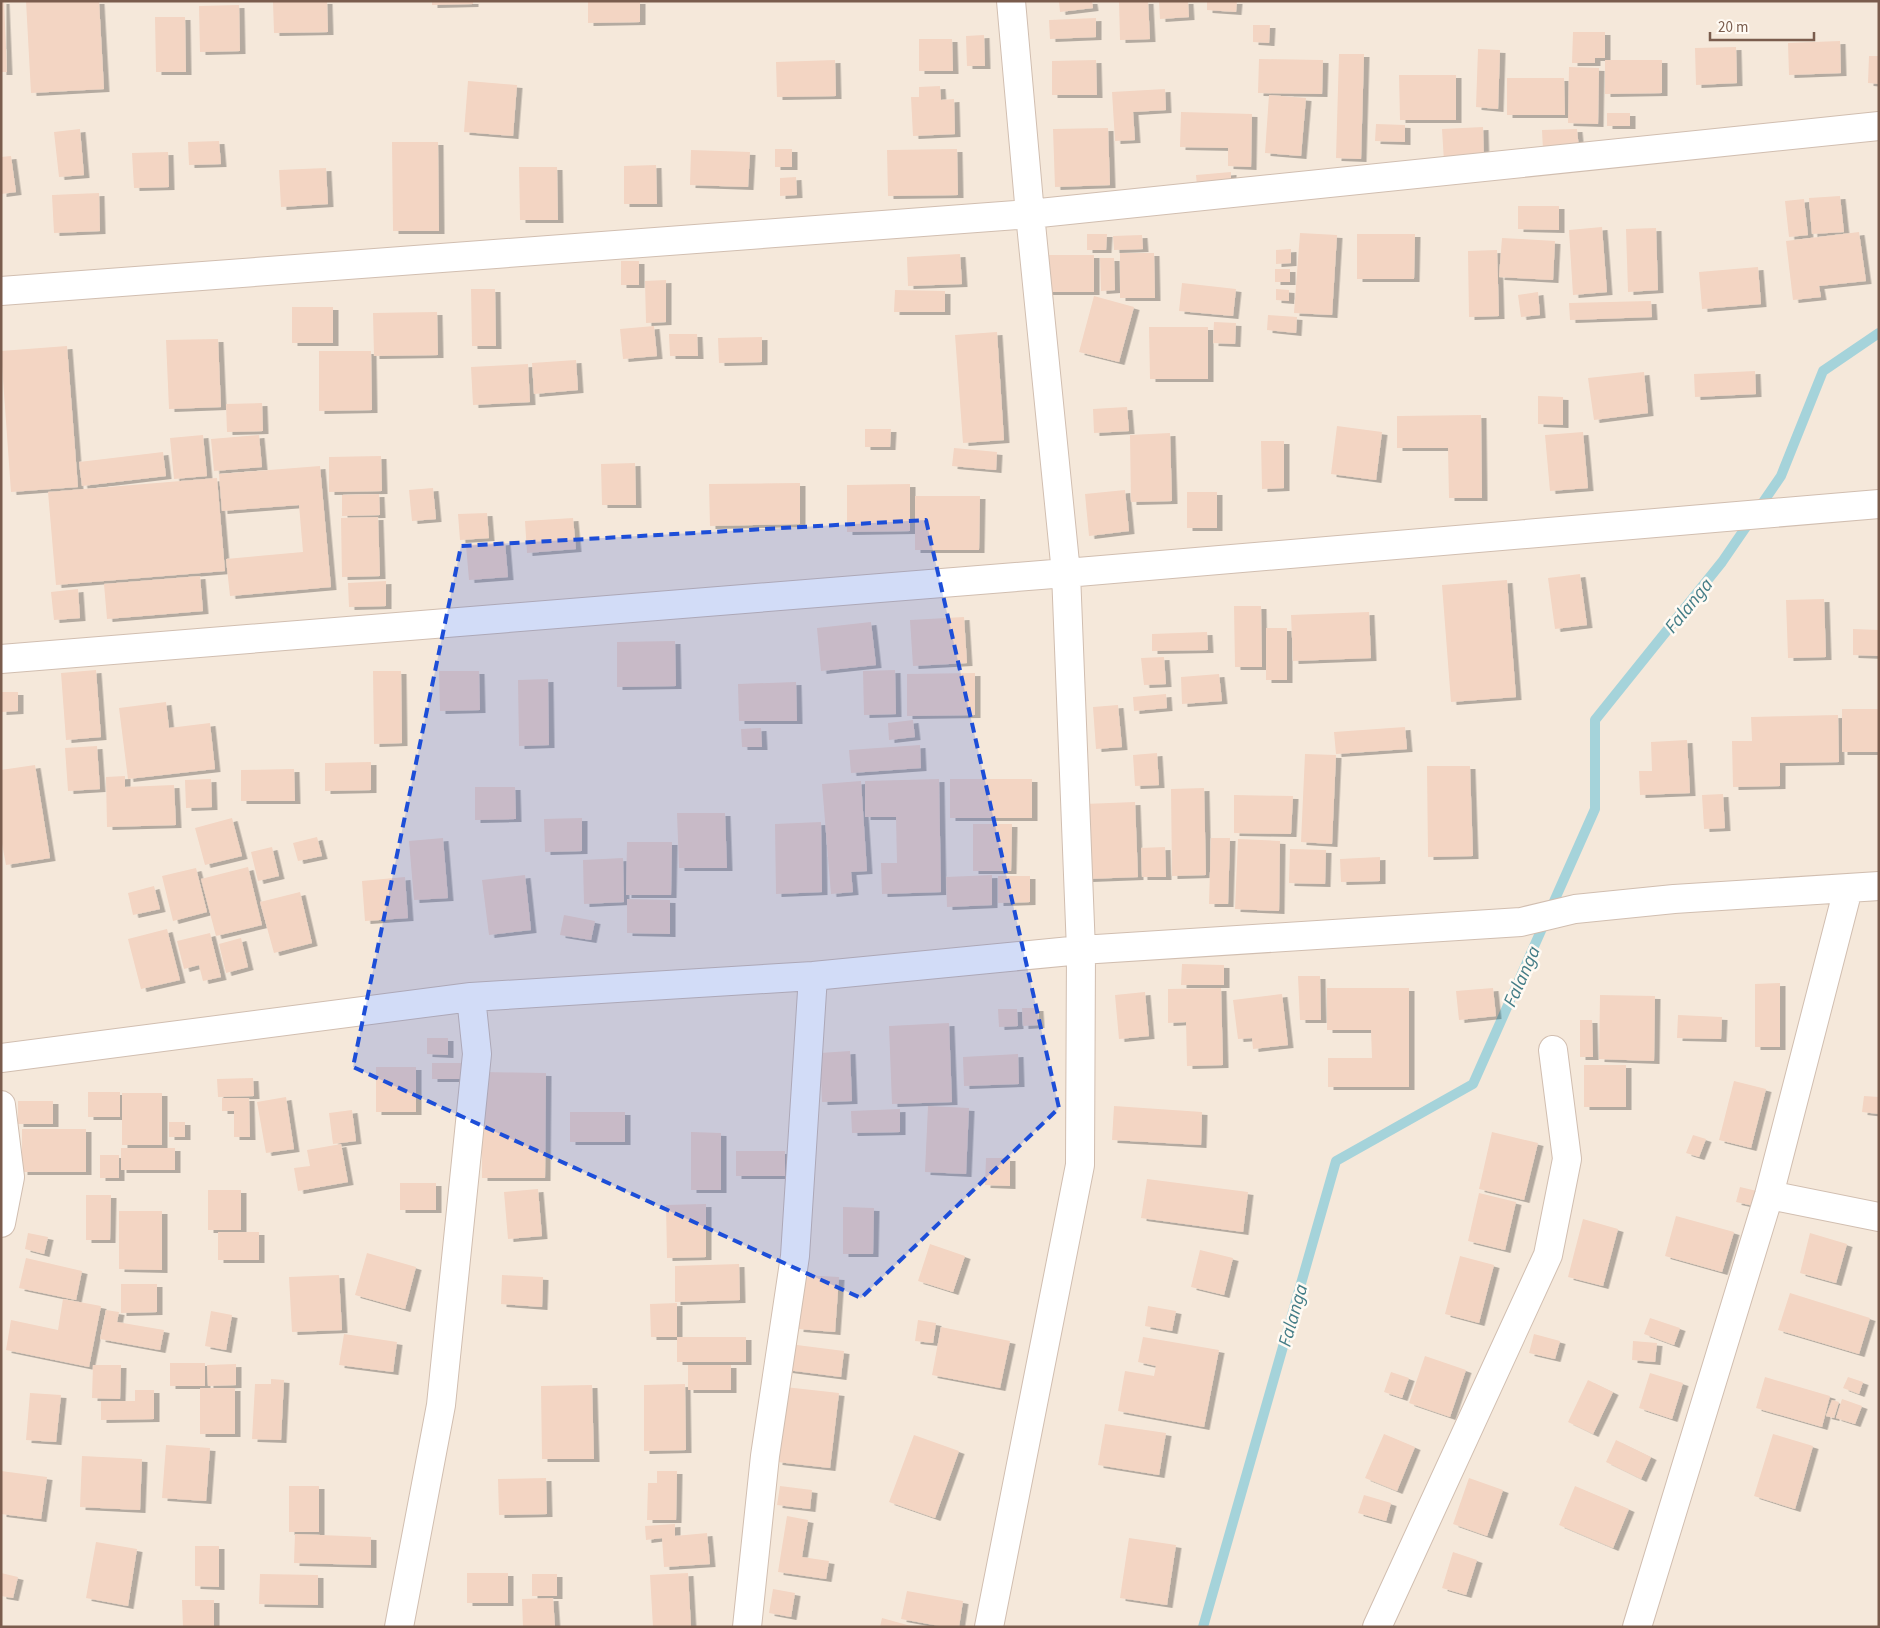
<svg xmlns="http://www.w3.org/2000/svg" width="1880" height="1628" viewBox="0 0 1880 1628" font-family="'Source Sans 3',sans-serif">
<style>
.residential{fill:#f5e8da}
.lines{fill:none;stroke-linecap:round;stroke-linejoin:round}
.stream{stroke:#a5d3da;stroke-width:10}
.building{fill:#f3d5c3;filter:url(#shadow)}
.street-casing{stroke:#d1beb0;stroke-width:30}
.street{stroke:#fff;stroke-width:28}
.marked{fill:#1d4ed8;fill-opacity:0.2;stroke:#1d4ed8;stroke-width:4;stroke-dasharray:10 6;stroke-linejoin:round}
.labels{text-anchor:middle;stroke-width:5;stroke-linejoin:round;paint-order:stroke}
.water-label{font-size:19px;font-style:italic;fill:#437c86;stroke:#fffaf3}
</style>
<defs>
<filter id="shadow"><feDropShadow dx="5.5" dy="3" stdDeviation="0" flood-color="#0004"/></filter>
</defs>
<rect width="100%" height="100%" fill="#fdf6ec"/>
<path class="residential" d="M1 1H1879V1627H1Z"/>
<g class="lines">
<path class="stream" d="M1203 1627 1336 1161 1473 1084 1595 809V720L1722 562 1781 476 1823 371 1879 333"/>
</g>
<path class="building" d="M1 1H4L7 72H1Z
M26 1H99L104 89 31 93Z
M273 1H327L328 32 274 33Z
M432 1H473V4L432 5Z
M588 1H640V22L588 23Z
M1059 1H1092L1093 8 1060 12Z
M1119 1H1148L1150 39 1120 40Z
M1159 1H1188L1189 17 1160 19Z
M1207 1H1237L1236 12 1207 10Z
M239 5 240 51 200 52 199 6Z
M155 17H185L186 72H156Z
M1096 18V37L1050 39 1049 20Z
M1253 25H1270L1269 43 1253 42Z
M1573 32H1605V58H1595V63H1572Z
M984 35 985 66H967L966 36Z
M919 39H952L953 71H919Z
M1840 41 1841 73 1789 75 1788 43Z
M1736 47 1737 83 1696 85 1695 48Z
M1478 49 1500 50 1498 109 1476 107Z
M1339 54H1364L1361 159 1336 158Z
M1869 56H1879V84L1868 83Z
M1259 59 1323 60 1322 94 1258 93Z
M835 60 836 96 777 97 776 62Z
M1096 60 1097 95H1052V61Z
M1605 60H1662V93L1605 94Z
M1569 67 1599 68 1598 124 1568 123Z
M1399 75H1456V120H1400Z
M1507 78H1564L1565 115H1507Z
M468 81 517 85 513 136 464 132Z
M940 86 941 100 954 99 955 134 913 136 911 97H919V87Z
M1165 89 1166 110 1133 112 1135 140 1115 141 1112 92Z
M1269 95 1306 98 1301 156 1265 153Z
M1181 112 1252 114 1251 167 1228 166V148L1180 147Z
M1607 113H1630V126H1607Z
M1376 124 1405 125V142L1375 141Z
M1483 127 1484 160 1444 162 1442 129Z
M1108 128 1110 185 1055 187 1053 129Z
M80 129 84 175 59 177 54 132Z
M1577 129 1579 149 1543 150 1542 130Z
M219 141 221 164 189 165 188 142Z
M392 142H438L439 231H393Z
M775 149H792V167H775Z
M957 149 958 195 888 196 887 150Z
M691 150 750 152 748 187 690 185Z
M168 152 169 187 134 188 132 153Z
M11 156 16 192 1 194V157Z
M656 165 657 204H624V166Z
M519 167H557L558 220H520Z
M326 168 328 204 281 207 279 170Z
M1231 172V184L1197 186 1196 175Z
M796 177 797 195 780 196V178Z
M99 193 100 231 54 233 52 195Z
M1840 196 1844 232 1812 234 1809 198Z
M1804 199 1808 235 1789 237 1785 201Z
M1518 206H1559V230L1518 229Z
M1602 227 1607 292 1573 295 1569 230Z
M1656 228 1658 290 1628 292 1626 229Z
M1859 232 1866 281 1819 286 1821 297 1793 300 1786 241Z
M1300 233 1337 235 1332 315 1294 313Z
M1087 234H1107L1106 250H1087Z
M1357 234H1415L1414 279H1357Z
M1142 235 1143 249 1114 250 1113 236Z
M1502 238 1555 241 1553 280 1499 277Z
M1291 249V263L1276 264V250Z
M1497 250 1499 316 1469 317 1468 251Z
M1120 253H1154L1155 298H1120Z
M960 254 962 284 908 286 907 257Z
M1047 255H1094V292H1047Z
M1100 258H1114L1115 290 1101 291Z
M621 261H639V285H621Z
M1758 267 1761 304 1702 309 1699 272Z
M1275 269H1290V282H1275Z
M666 280V322L646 323 645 281Z
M1182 283 1236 289 1233 316 1179 311Z
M471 289H495L496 346H472Z
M1276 289 1289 290V301L1276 300Z
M895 290 945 291V312H894Z
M1538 292 1540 315 1521 317 1518 295Z
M1094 296 1134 307 1119 362 1079 352Z
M1651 301 1652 317 1570 320 1569 303Z
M292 307H333V343H292Z
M437 312 438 355 374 356 373 313Z
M1268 315 1297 317 1296 333 1267 330Z
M1214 322 1236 323 1235 344 1213 343Z
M654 326 657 356 623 359 620 329Z
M1149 327H1208V379H1150Z
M997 332 1004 440 963 443 955 335Z
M669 334H697L698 356H670Z
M762 337V362L719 363 718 338Z
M218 339 221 407 169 409 166 340Z
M67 346 78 487 11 492 1 351Z
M319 351H371L372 410 319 411Z
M576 360 578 390 534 394 532 363Z
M528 364 530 402 473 405 471 367Z
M1755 371 1756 394 1695 397 1694 374Z
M1644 372 1648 413 1594 420 1588 378Z
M1538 396 1563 397V425L1538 424Z
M262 403 263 431 227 432 226 404Z
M1127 407 1129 431 1094 433 1093 409Z
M1481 415 1482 498H1449L1448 448H1397V416Z
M1337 426 1382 432 1376 480 1331 474Z
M865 429H891L890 447H865Z
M1583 432 1588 488 1550 491 1545 435Z
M1170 433 1172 501 1131 502 1130 435Z
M203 435 207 476 174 479 170 438Z
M259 435 262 467 214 471 211 439Z
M1261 441H1284V488L1262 489Z
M954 448 997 452 996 470 952 466Z
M163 452 166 476 82 486 79 462Z
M381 456 382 491 329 492V457Z
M635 463 636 505H602L601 464Z
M320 466 331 587 230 596 226 559 303 552 299 505 222 511 219 474Z
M217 478 225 571 56 585 48 492Z
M800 483V524L710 526 709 484Z
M910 484V531L847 532V485Z
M433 488 436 519 412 521 409 490Z
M1125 490 1129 531 1089 536 1085 494Z
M1187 492H1217V528H1187Z
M379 494 380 515 342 516V495Z
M915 496H980L979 550H915Z
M487 513 489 538 460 540 458 514Z
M378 517 380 576 342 577 341 518Z
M573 518 576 549 527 553 525 521Z
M505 542 508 577 469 580 466 545Z
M1580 574 1587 625 1555 629 1548 578Z
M200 576 203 611 107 619 104 584Z
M1507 580 1516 697 1451 702 1442 585Z
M386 581V606L349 607 348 583Z
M78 589 80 618 54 620 51 592Z
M1824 599 1826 657 1788 658 1786 600Z
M1234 606H1261L1262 667H1235Z
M1369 612 1371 658 1293 661 1291 615Z
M964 617 967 663 913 666 910 620Z
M871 622 876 665 821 671 817 628Z
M1266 628H1287V680H1266Z
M1853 629 1879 630V656L1853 655Z
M1207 632 1208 650 1152 651V634Z
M675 641 676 686 617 687V642Z
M1164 657 1166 684 1144 685 1141 658Z
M96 670 101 737 66 740 61 673Z
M895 670 896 714 864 715 863 671Z
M373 671H401L402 743 374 744Z
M439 671H479L480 710 440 711Z
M975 673V715L907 716V674Z
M1219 674 1222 701 1182 704 1181 677Z
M548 679 549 745 519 746 518 680Z
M796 682 797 721H739L738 684Z
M1 692H18V711L1 712Z
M1166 694 1167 708 1134 711 1133 697Z
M166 702 169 728 210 723 215 769 128 779 119 708Z
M1118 705 1122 747 1096 749 1093 707Z
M1842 709H1879V752H1842Z
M1838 715 1839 762 1780 763V786L1733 787 1732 741H1752L1751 717Z
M913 720 915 737 889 740 888 723Z
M1405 727 1407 749 1336 754 1334 732Z
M761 728 762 747H742L741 729Z
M1687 740 1690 793 1640 795 1639 771H1652L1651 742Z
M920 745 921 768 851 773 849 750Z
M97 746 100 789 68 791 65 748Z
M1157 753 1159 785 1135 786 1133 755Z
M1305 754 1336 755 1332 844 1301 842Z
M371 762V790L325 791V763Z
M35 765 50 858 6 865 1 838V770Z
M1427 766H1470L1473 856 1428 857Z
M294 769 295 801H241V770Z
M125 776V787L174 785 176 825 107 827 106 777Z
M211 779 212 807 186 808 185 780Z
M939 779 941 892 882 894 881 863H897L896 817H865V781Z
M950 779H1032V818H950Z
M861 781 867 871 851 872 853 892 831 894 822 784Z
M475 787H515L516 819 475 820Z
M1204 788 1206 875 1172 876 1171 789Z
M1723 794 1725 828 1704 829 1702 795Z
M1234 795 1293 796 1291 834 1234 833Z
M1135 802 1138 877 1087 879 1084 804Z
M677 813H725L727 868H679Z
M232 818 242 856 205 865 195 828Z
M582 818V851L545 852 544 819Z
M821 822 822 892 776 894 775 824Z
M973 824H1012L1011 871H973Z
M317 837 322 856 298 861 293 843Z
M443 838 448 898 414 900 409 841Z
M1211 838H1230L1228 904H1209Z
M1238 839 1280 841 1279 911 1235 909Z
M627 842H672L671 895H626Z
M272 847 279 876 258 881 251 852Z
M1165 847 1166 877H1142L1141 848Z
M1290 849 1326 850 1325 884 1289 883Z
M1380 857V881L1341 882 1340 859Z
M623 858 624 902 584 904 583 860Z
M248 867 262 925 216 936 201 879Z
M196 868 207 912 173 921 162 876Z
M525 875 531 930 489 935 482 880Z
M992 875V905L947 907 946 877Z
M998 876H1030V902L998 903Z
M405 877 408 918 365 921 362 881Z
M154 886 160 909 133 915 128 893Z
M300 892 312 943 274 953 260 902Z
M627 899 670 900V934L627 933Z
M564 915 595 921 591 940 560 935Z
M167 929 180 980 141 989 128 939Z
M210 933 221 977 203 981 199 965 184 969 177 941Z
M241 938 248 967 226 973 219 944Z
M1182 964 1224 965V985H1181Z
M1298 976H1320L1321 1020H1300Z
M1780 983V1047H1755V984Z
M1221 988 1223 1065 1187 1066 1186 1022 1168 1023V989Z
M1327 988H1409V1087H1328V1058H1372L1371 1030H1327Z
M1493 988 1496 1016 1459 1020 1456 991Z
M1145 992 1149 1036 1119 1039 1115 995Z
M1282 994 1288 1045 1253 1049 1252 1038 1238 1039 1233 1000Z
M1600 995 1655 996 1654 1061 1599 1059Z
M1022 1008H1038L1039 1025 1023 1026Z
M998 1009H1017L1018 1026 999 1027Z
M1678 1015 1722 1017 1721 1039 1677 1038Z
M1580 1020H1592L1593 1057H1580Z
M949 1023 952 1102 892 1104 889 1026Z
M427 1038H448V1055L427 1054Z
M850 1051 852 1101 822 1102 820 1053Z
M1018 1054 1019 1084 964 1086 963 1057Z
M432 1063H469V1079H432Z
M1584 1065H1626V1107H1584Z
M376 1067H416V1112H376Z
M482 1072 546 1073 545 1178H482Z
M253 1078 254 1096 218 1097 217 1079Z
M1734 1081 1766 1089 1751 1148 1719 1140Z
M88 1092H120V1117H88Z
M122 1093H162V1145H122Z
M1864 1096 1879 1097V1114L1862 1112Z
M286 1097 294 1149 266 1153 257 1102Z
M222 1098H249L250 1137H234V1111H222Z
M18 1101H53V1124H18Z
M928 1106 969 1108 966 1174 925 1172Z
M1114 1106 1202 1112 1201 1145 1112 1140Z
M900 1109V1132L852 1133 851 1111Z
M352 1110 356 1141 333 1144 329 1113Z
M570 1112H625V1142H570Z
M169 1122H185V1137H169Z
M22 1129H86V1172H22Z
M691 1132 721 1133V1190H691Z
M1492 1132 1538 1143 1524 1200 1479 1189Z
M1693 1135 1706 1139 1699 1157 1686 1153Z
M341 1144 348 1182 298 1191 294 1168 310 1166 307 1150Z
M121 1148H175V1170H121Z
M736 1151H785V1176H736Z
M100 1155H119V1178H100Z
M986 1158H1010V1186L985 1185Z
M1147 1179 1248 1192 1243 1232 1141 1218Z
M400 1183H436V1210H400Z
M1740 1187 1757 1191 1754 1206 1736 1202Z
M538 1189 542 1236 508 1239 504 1192Z
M208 1190H241V1230H208Z
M1479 1193 1516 1202 1505 1250 1468 1241Z
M86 1195H111L110 1240H86Z
M706 1204V1257L667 1258 666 1205Z
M843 1207 874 1208 873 1254H843Z
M119 1211H162V1270L119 1269Z
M1676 1216 1734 1232 1722 1272 1665 1256Z
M1583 1219 1618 1229 1603 1286 1568 1277Z
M218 1232H259V1260H218Z
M28 1233 48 1237 44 1254 25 1249Z
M1810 1233 1847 1244 1836 1283 1800 1273Z
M930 1244 965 1256 953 1292 918 1281Z
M1200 1250 1233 1258 1224 1295 1191 1287Z
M367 1253 416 1267 405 1309 355 1295Z
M1460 1256 1494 1265 1479 1323 1445 1314Z
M26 1258 82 1271 76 1300 19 1288Z
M739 1264 740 1300 675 1302V1266Z
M339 1275 342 1330 292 1332 289 1277Z
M502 1275 543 1277 542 1307 501 1304Z
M802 1275 839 1277 835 1332 798 1329Z
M121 1284H157V1312L121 1313Z
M1790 1293 1870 1318 1859 1354 1778 1330Z
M63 1299 101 1306 89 1367 6 1350 11 1320 58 1330Z
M677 1303V1337H651L650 1304Z
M1148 1306 1176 1311 1172 1331 1145 1326Z
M106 1310 119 1312 117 1322 164 1330 160 1350 100 1339Z
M211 1311 232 1315 226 1350 205 1346Z
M1650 1318 1680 1328 1674 1345 1644 1334Z
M918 1320 936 1323 933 1343 915 1341Z
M941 1327 1010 1341 1000 1388 932 1375Z
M344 1334 397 1342 393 1372 339 1365Z
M1534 1334 1560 1341 1555 1359 1529 1353Z
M677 1337H746V1362H677Z
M1143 1337 1219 1350 1204 1427 1118 1411 1125 1371 1154 1376 1156 1366 1138 1362Z
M1633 1341 1657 1343 1655 1362 1632 1360Z
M789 1344 844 1351 841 1377 787 1370Z
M1425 1356 1466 1370 1450 1417 1409 1403Z
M170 1363H205V1386H170Z
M236 1364V1385L208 1386 207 1365Z
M93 1365H121L120 1399 92 1398Z
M688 1365H731V1390H688Z
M1391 1372 1409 1378 1402 1398 1384 1392Z
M1650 1373 1683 1383 1672 1419 1639 1408Z
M1765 1377 1830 1396 1822 1427 1756 1408Z
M1848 1377 1863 1382 1859 1394 1843 1388Z
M271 1379 284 1380 281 1440 252 1439 255 1384H271Z
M1588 1380 1613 1392 1593 1434 1568 1422Z
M685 1384 686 1450 644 1451V1385Z
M592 1385 594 1459H542L541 1386Z
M785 1387 839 1393 830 1468 777 1462Z
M200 1388H235V1434H200Z
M135 1390H154V1419L101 1420V1401H135Z
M30 1393 61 1395 56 1442 26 1440Z
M1842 1399 1862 1406 1855 1424 1836 1418Z
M1832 1400 1839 1402 1834 1418 1826 1416Z
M1105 1424 1166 1433 1159 1475 1098 1465Z
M1384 1434 1415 1447 1397 1491 1365 1478Z
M1773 1434 1813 1446 1795 1509 1754 1496Z
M914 1435 959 1451 935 1518 889 1502Z
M1616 1440 1651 1457 1641 1479 1606 1462Z
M166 1445 210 1448 206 1501 162 1498Z
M82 1456 142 1459 140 1510 80 1507Z
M1 1471 47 1477 41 1519 1 1514Z
M657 1471H677L676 1520H647L648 1483H657Z
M546 1478 547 1514 499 1515 498 1479Z
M1469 1478 1503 1490 1487 1536 1453 1524Z
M289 1486H319V1532H289Z
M780 1486 812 1490 810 1509 777 1505Z
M1575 1486 1629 1509 1613 1548 1559 1525Z
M1364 1495 1391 1503 1386 1521 1358 1513Z
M787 1516 808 1520 802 1557 829 1561 826 1579 778 1572Z
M675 1524V1536L707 1533 710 1564 664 1567 662 1538 646 1540 645 1526Z
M295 1534 371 1537V1565L294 1563Z
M1129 1538 1176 1545 1167 1605 1120 1598Z
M96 1542 137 1549 128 1606 86 1598Z
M195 1546H219V1587L195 1586Z
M1453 1552 1477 1560 1466 1595 1442 1588Z
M1 1573 18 1577 13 1598 1 1596Z
M467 1573H508V1603H467Z
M688 1573 691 1627H653L650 1575Z
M260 1574 318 1575V1605L259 1604Z
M532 1574H557V1596H532Z
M773 1589 795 1593 791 1617 769 1613Z
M907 1591 963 1601 959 1627H945L901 1619Z
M553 1598 555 1627H523L522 1599Z
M182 1600H214V1627H183Z
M882 1618 911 1626V1627H880Z"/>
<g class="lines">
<defs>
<path id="street" d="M1 291 1030 214 1879 126
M1 659 1066 573 1879 504
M1 1058 471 997 813 976 1081 950 1521 922 1575 909 1674 899 1879 886
M1 1105 10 1177 1 1223
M1769 1195 1879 1217
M399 1627 441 1405 477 1054 471 997
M747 1627 765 1456 795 1256 813 976
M989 1627 1080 1165 1081 950 1066 573 1030 214 1011 1
M1377 1627 1548 1255 1567 1159 1553 1050
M1637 1627 1769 1195 1848 889"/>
</defs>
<use href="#street" class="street-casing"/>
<use href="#street" class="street"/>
</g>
<path class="marked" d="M926 520 1059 1108 861 1298 353 1067 461 546Z"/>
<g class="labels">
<g class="water-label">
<text transform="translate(1688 605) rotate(-51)" y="7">Falanga</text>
<text transform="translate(1521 976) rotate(-66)" y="7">Falanga</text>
<text transform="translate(1292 1315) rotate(-74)" y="7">Falanga</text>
</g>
</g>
<rect width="1880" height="1628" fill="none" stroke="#7a5c4d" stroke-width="5"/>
<path d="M1710 32v8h104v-8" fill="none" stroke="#7a5c4d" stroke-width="2.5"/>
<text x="1718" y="32" font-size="15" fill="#7a5c4d" stroke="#fffaf3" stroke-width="4" paint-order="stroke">20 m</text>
</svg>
